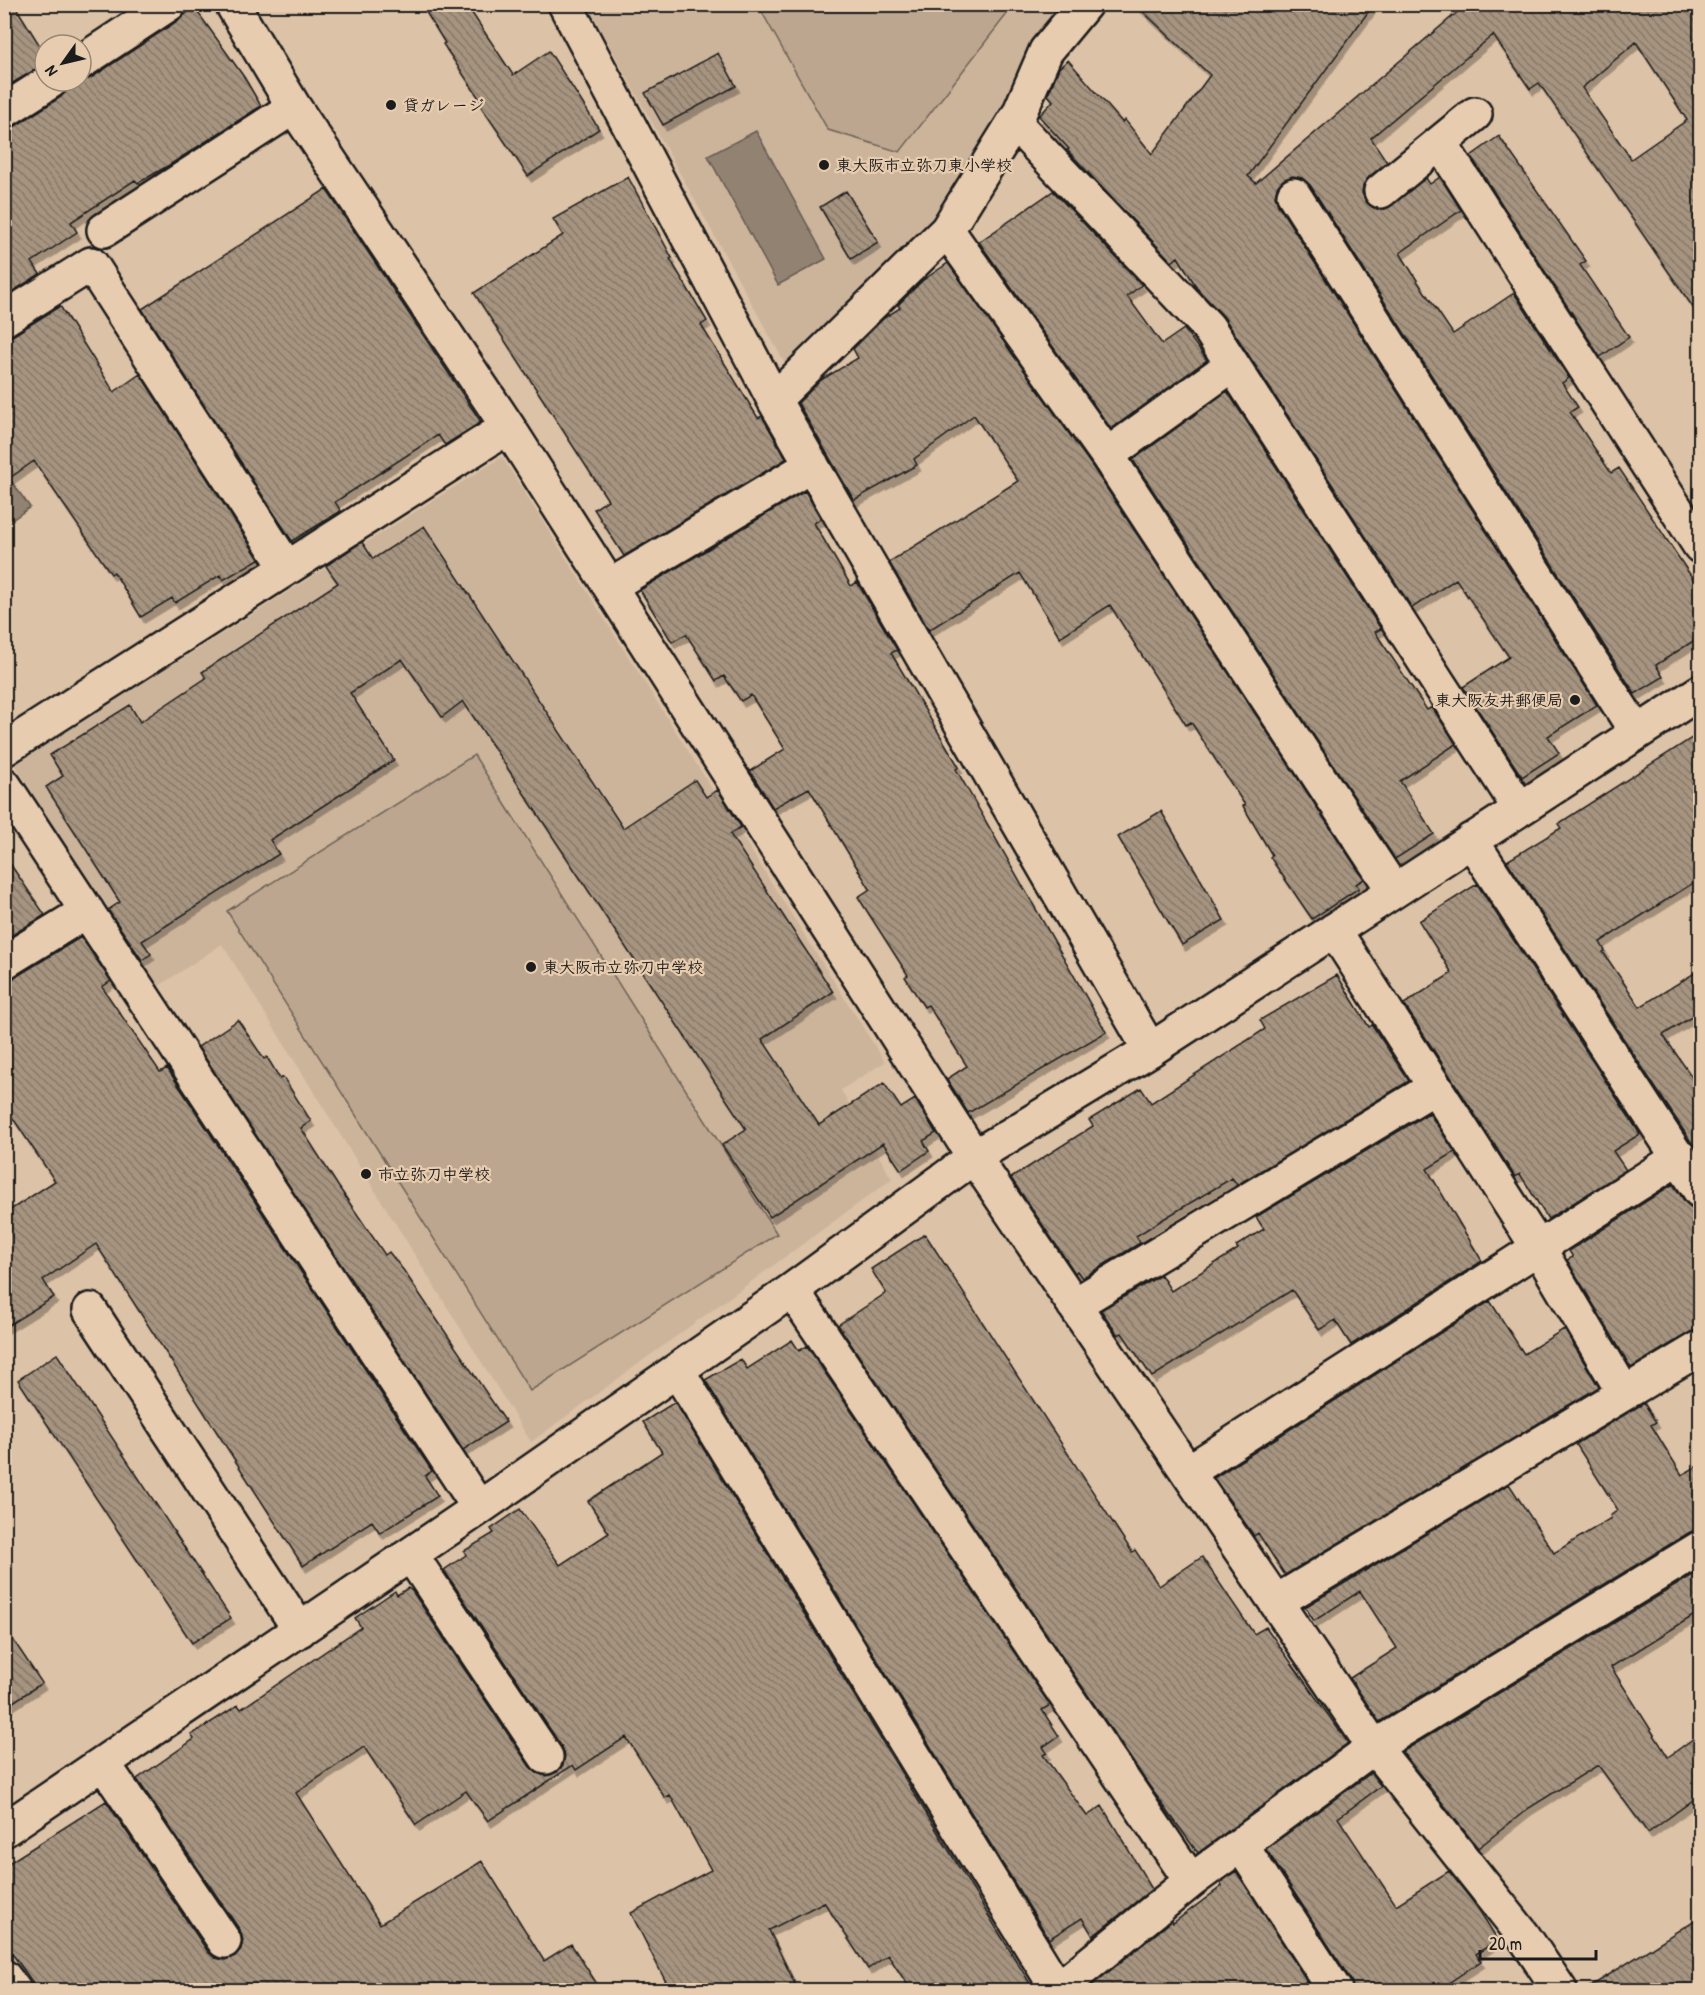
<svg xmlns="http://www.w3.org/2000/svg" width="1705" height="1995" viewBox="0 0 1705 1995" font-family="'Patrick Hand','Klee One',sans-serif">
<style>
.built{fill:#ccb49b}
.garden{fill:#bca68f;stroke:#6c6156;stroke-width:1.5}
.water{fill:#928272;stroke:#635950;stroke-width:1.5}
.building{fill:url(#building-back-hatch);stroke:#1c1c1c;stroke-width:1.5;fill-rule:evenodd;filter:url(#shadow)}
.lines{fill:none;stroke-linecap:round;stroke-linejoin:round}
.minor-casing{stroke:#1c1c1c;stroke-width:38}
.minor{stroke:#e8ccaf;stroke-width:33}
.poi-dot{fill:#1c1c1c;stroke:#e8ccaf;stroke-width:2}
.labels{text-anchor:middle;stroke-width:4.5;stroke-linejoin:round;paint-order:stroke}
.poi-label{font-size:16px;font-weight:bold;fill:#1c1c1c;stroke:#e8ccaf;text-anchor:start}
</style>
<defs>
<pattern id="building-back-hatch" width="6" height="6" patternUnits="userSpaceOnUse" patternTransform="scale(1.5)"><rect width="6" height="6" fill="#a69480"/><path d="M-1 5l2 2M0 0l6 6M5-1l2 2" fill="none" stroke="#867868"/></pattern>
<filter id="shadow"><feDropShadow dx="3.5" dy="6" stdDeviation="0" flood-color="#0004"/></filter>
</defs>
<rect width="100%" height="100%" fill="#dcc2a6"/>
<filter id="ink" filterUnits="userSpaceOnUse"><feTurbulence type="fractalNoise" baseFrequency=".0167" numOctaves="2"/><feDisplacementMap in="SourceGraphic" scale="12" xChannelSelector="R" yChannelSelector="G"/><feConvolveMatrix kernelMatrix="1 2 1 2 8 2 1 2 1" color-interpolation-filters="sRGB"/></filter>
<g filter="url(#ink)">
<path class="built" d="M587 5H1070L941 214 788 369Z
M502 457 885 1062 841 1090 892 1179 531 1442 222 944 153 990 15 764Z"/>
<path class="garden" d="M758 5H1014L900 152 828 130Z
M474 755 777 1234 530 1391 227 911Z"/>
<path class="water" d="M756 131 826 259 778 285 708 156Z
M4 471 30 507 5 525H4Z"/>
<path class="building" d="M4 4H14L45 54V64L4 88Z
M421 4H466L513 75 549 51 599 129 528 176 476 99 479 98 443 44 445 43Z
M1135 4H1374L1248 176 1256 183 1467 4H1701V319L1539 83 1530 89 1493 35 1371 138 1387 162 1369 177 1363 185 1362 193 1367 203 1375 209H1385L1426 178 1430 184 1440 177 1461 210 1400 253 1418 282 1453 334 1514 293 1569 378 1562 383 1578 407 1570 412 1611 473 1619 468 1701 591V636L1656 665 1663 677 1635 694 1310 185 1302 178 1293 176 1283 180 1277 187 1275 196 1278 205 1597 705 1548 736 1559 753 1522 777 1463 687 1509 657 1456 579 1412 608 1224 317 1199 291 1178 257 1172 262 1067 150 1069 149 1039 116 1053 101 1048 95 1059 68 1068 60 1122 122 1125 120 1152 154 1210 75ZM1636 42 1687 120 1631 159 1582 88Z
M194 7 244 77 261 106 171 164 138 183 135 180 71 222 77 232 32 262 40 274 4 297V130L14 127 61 97 68 87 79 81 91 78 179 20Z
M718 53 736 86 663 125 645 93Z
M1499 136 1586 261 1580 265 1629 337 1600 357 1471 156Z
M628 177 672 258 670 259 707 321 701 325 758 418 762 416 786 459 624 556 594 509 608 500 474 293 563 235 553 219Z
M326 189 481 422 445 445 438 435 335 502 341 511 292 541 142 309Z
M846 191 878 242 851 259 820 207Z
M1053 191 1142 285 1127 296 1162 344 1184 329 1207 360 1111 429 979 242Z
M948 263 1092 466 1364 879 1356 884 1359 888 1312 919 1270 857 1272 855 1243 806 1245 805 1191 722 1186 725 1110 605 1060 637 1020 573 929 630 889 562 1018 481 974 415 914 459 917 465 854 500 798 403 821 380 858 358 853 349 884 318 900 308 898 305 922 281Z
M60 306 114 392 140 374 259 559 223 580 220 575 175 603 172 598 141 617 114 572 111 574 34 461 4 482V338L14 335Z
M1227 391 1381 629 1375 632 1427 710 1432 707 1456 744 1400 781 1434 834 1395 859 1133 460Z
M805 491 821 519 814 523 851 586 857 582 897 650 891 653 959 767 956 769 1106 1032 968 1113 947 1079 967 1066 928 1005 924 1007 905 977 908 975 858 897 870 889 809 788 773 808 750 771 785 749 751 695 741 701 724 676 716 681 686 634 672 642 640 590Z
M424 526 623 828 695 780 706 797 718 790 741 827 730 834 833 992 762 1039 819 1125 884 1083 901 1108 915 1099 936 1133 923 1141 929 1151 901 1170 883 1143 770 1217 722 1145 746 1129 463 701 442 717 402 659 350 693 394 760 270 840 279 854 142 941 151 954 142 960 108 910 120 902 46 787 63 776 50 755 130 705 140 722 206 678 202 672 338 583 326 566 362 542 373 559Z
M1701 732V878L1600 942 1605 951 1603 952 1640 1007 1701 969V1011L1663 1035 1701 1090V1157L1507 861 1561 828 1558 824Z
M1161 811 1224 920 1182 945 1118 837Z
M4 855 45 915 4 940Z
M1477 884 1640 1134 1613 1151 1626 1170 1548 1219 1520 1174 1515 1177 1404 1004 1452 973 1419 921Z
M81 937 111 981 102 987 160 1072 167 1068 432 1471 425 1476 438 1496 380 1533 372 1521 303 1566 96 1244 43 1280 54 1297 4 1328V1214L55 1181 4 1105V981L14 978Z
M1337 975 1369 1027 1372 1025 1409 1081 1237 1185 1232 1178 1165 1218 1136 1236 1140 1243 1082 1278 1077 1271 1075 1273 1011 1178 1093 1126 1089 1120 1141 1088 1151 1103 1265 1029 1260 1020Z
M238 1020 264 1059 267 1057 280 1079 283 1077 311 1121 301 1128 338 1186 385 1255 389 1252 404 1271 506 1422 463 1450 198 1047Z
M1429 1113 1455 1152 1427 1169 1482 1261 1351 1345 1335 1320 1319 1330 1292 1290 1152 1377 1122 1333 1118 1335 1101 1310 1161 1275 1171 1291 1238 1249 1236 1246 1264 1229 1256 1217Z
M1673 1184 1685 1202 1692 1208 1701 1210V1329L1690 1332 1631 1368 1567 1260 1573 1257 1569 1251Z
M925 1234 1132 1552 1135 1550 1159 1586 1202 1557 1254 1634 1266 1627 1348 1743 1198 1853 1150 1787 838 1325 886 1293 871 1269Z
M1490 1301 1524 1354 1564 1329 1599 1387 1285 1575 1258 1533 1254 1536 1214 1478Z
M792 1340 799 1351 807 1346 1050 1705 1042 1710 1059 1736 1043 1747 1047 1753 1043 1755 1087 1816 1102 1806 1152 1889 1093 1936 1082 1918 1049 1939 705 1380 741 1359 747 1369Z
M57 1354 231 1618 192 1643 18 1380Z
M675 1402 1034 1990H911L888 1955 868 1969 824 1902 769 1930 798 1990H670L631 1913 711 1870 670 1795 665 1798 626 1737 576 1770 573 1765 488 1821 466 1791 416 1825 364 1747 296 1793 380 1924 482 1861 544 1961 571 1944 601 1990H38L4 1942V1866L106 1801 208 1952 215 1958 225 1960 235 1956 241 1949 243 1940 240 1930 137 1779 194 1739 191 1735 238 1705 241 1709 361 1627 355 1618 395 1591 397 1595 408 1588 412 1591 530 1767 537 1773 547 1776 557 1772 563 1765 565 1756 562 1747 444 1570 466 1555 464 1551 494 1533 491 1529 520 1509 560 1565 609 1533 588 1501 662 1452 643 1422Z
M1644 1403 1656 1422 1651 1425 1682 1475 1701 1464V1529L1690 1532 1379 1722 1350 1678 1397 1648 1360 1591 1314 1621 1305 1607 1509 1484 1554 1553 1611 1518 1610 1516 1618 1510 1576 1444Z
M1701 1570V1611L1611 1667 1668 1757 1701 1733V1794L1648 1833 1598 1765 1529 1808 1478 1848 1402 1752Z
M4 1626 42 1683 4 1708Z
M1371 1773 1381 1786 1338 1818 1396 1905 1449 1871 1477 1907 1498 1940 1476 1954 1481 1961 1438 1990H1353L1351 1980 1266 1849Z
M1236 1871 1307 1981 1293 1990H1086L1172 1921 1173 1923 1222 1886 1220 1883Z
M1701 1916V1990H1585Z"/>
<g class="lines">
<defs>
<path id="minor" d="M232 4 294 107 508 427 974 1157 1374 1747 1523 1935 1560 1990
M565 4 774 400 1150 1050
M81 62 169 4
M4 111 51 81
M1014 122 1208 327 1520 809
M1440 143 1700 546
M1381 191 1475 114
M1294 195 1637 733
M104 230 294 107
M947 230 1107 455 1394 891
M4 319 91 264 287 568
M774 400 947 230 1019 114 1046 51 1085 4
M1107 455 1232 365
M610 586 812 465
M4 749 508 427
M4 785 479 1508
M1471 840 1700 1191
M1334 930 1539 1249 1624 1393
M4 962 87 911
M792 1290 1191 1881
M1074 1305 1435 1087
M90 1310 300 1630
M677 1370 1058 1990
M1188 1472 1680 1157
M411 1555 546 1757
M1276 1602 1700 1348
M103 1763 224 1941
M4 1830 479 1508 792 1290 974 1157 1150 1050 1700 692
M1241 1845 1335 1990
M4 1977 14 1990
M1057 1990 1191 1881 1374 1747 1700 1548"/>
</defs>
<use href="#minor" class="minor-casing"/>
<use href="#minor" class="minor"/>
</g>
</g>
<g class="poi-dot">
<circle cx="391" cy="105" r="6"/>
<circle cx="824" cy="165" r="6"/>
<circle cx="1575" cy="700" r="6"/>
<circle cx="531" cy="967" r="6"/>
<circle cx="366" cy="1174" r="6"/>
</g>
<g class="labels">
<g class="poi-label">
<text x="403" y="111">貸ガレージ</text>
<text x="836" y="171">東大阪市立弥刀東小学校</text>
<text x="1563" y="706" text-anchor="end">東大阪友井郵便局</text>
<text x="543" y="973">東大阪市立弥刀中学校</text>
<text x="378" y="1180">市立弥刀中学校</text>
</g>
</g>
<rect width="1705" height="1995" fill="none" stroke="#e8ccaf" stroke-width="24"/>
<rect x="12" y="12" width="1681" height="1971" fill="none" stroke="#1c1c1c" stroke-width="2" filter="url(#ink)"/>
<g transform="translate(63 63) rotate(236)"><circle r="28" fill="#e8ccaf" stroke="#968674" stroke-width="1.5"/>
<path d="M0-4.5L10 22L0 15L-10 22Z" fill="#1c1c1c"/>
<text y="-9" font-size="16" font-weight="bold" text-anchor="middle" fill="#1c1c1c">N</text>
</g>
<path d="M1480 1950v9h116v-9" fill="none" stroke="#1c1c1c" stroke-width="3"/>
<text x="1489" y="1950" font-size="18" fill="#1c1c1c" stroke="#e8ccaf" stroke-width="4.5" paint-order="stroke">20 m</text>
</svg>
